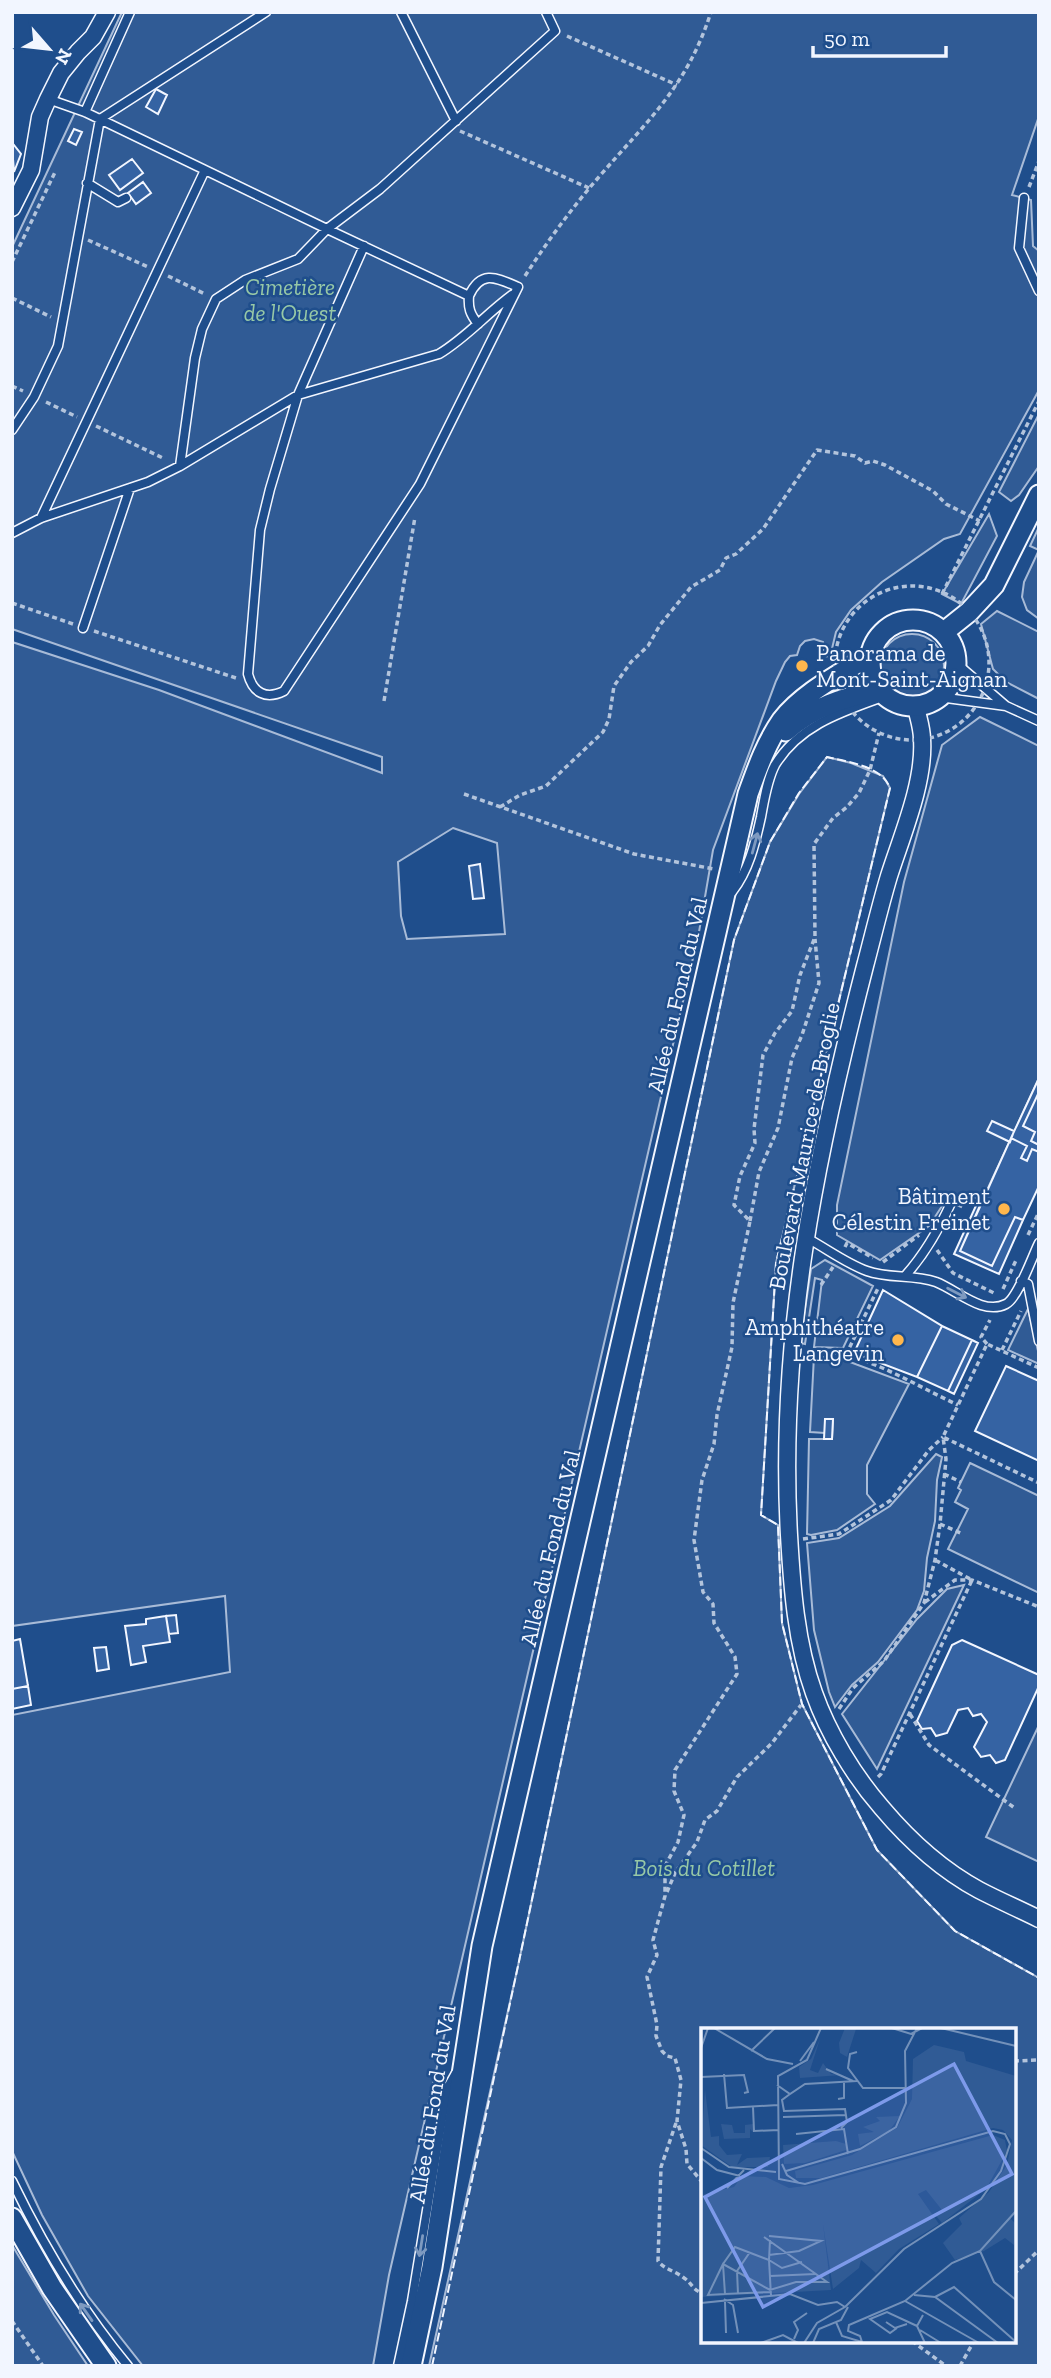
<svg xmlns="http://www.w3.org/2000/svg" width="1051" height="2378" viewBox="0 0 1051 2378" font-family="'Zilla Slab',serif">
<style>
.built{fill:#305b95;stroke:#a8bbd7;stroke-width:2;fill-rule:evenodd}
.building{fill:#3563a3;stroke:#f2f6ff;stroke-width:2}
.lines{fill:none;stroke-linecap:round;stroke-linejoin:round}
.service-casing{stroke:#f2f6ff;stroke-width:11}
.minor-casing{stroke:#f2f6ff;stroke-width:19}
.tertiary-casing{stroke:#f2f6ff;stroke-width:23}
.path{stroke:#b3c4dc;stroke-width:3.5;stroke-dasharray:5 3.5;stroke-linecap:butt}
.service{stroke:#1f4e8c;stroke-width:8}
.minor{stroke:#1f4e8c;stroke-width:16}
.tertiary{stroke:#1f4e8c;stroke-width:19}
.fence{stroke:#f2f6ff;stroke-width:2;stroke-dasharray:9 3.5;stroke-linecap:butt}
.oneway{stroke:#7e9ac0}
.poi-dot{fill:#ffb74d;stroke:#1f4e8c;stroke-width:2.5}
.labels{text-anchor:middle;stroke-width:5;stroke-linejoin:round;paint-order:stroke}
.park-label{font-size:23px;font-style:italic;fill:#97c8a6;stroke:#1f4e8c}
.poi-label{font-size:23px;fill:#f2f6ff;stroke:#1f4e8c;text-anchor:end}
.street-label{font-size:23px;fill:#f2f6ff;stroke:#1f4e8c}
.inset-road{fill:none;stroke:#7391ba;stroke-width:2}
.view{fill:#7d9aea;fill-opacity:0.15;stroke:#7d9aea;stroke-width:3.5}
.inset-edge{fill:none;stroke:#f2f6ff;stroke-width:3.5}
</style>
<rect width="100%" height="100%" fill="#1f4e8c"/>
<path class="built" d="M122 12H1039V116L1012 195 1031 200 1033 246 1039 251V390L960 534 944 539 882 582 851 610 836 632 830 657 825 656 823 642 814 639 805 641 800 646 797 655 790 656 785 662 776 681 713 850 699 932 389 2275 373 2366H143L88 2296 42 2215 12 2151V1715L230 1672 225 1596 12 1626V642L159 690 382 773V757L12 629V247ZM453 828 497 843 505 934 407 939 401 916 398 862Z
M1039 414V466L1019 495 1011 501 999 492Z
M989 514 997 536 961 604 942 594Z
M1039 527V619L1027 610 1022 597 1024 582 1039 550 1030 546Z
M997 611 1039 632V699L1006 682 993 669 981 624Z
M880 666a32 32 0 1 1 64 0a32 32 0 1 1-64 0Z
M980 717 1039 746V1078L982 1201 967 1194 961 1207 946 1200 929 1226 880 1260 837 1235V1205L904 882 942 745Z
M827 757 851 763 883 776 890 788 776 1263 761 1515 778 1525 782 1623 802 1704 877 1850 955 1931 1039 1978V2366H429L518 1966 734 940 770 842 799 794ZM703 2030H1014V2341H703Z
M825 1260 873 1286 843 1348 814 1347 822 1280 815 1278 805 1344 800 1343 811 1269Z
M1028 1309 1039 1355V1364L1008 1350Z
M814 1356 842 1359 909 1384 867 1465V1494L875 1504 837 1530 811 1535 807 1534 809 1439H832L833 1420 825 1433 810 1432Z
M936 1454 942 1457 937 1480 935 1521 927 1558 924 1591 917 1610 878 1662 852 1685 835 1707 829 1692 814 1630 807 1543 839 1538 890 1506Z
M970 1463 1039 1496V1593L948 1549 968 1509 955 1502 961 1490 958 1488Z
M964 1585 877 1769 842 1714 917 1619 947 1589Z
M1039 1725V1862L986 1837Z
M12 2245 54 2315 88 2366H12Z"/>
<path class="building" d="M156 89 167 95 158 114 146 107Z
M74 129 82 132 76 145 68 141Z
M14 145 21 154 14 172 12 146Z
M132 159 143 173 120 190 109 175Z
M143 182 151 193 136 204 128 193Z
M480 864 484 898 473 899 469 866Z
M1039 1078V1092L1023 1126 1035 1132 1031 1141 1039 1145V1152L1032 1149 1027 1161 1021 1158 1027 1146 1011 1138Z
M1039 1092V1145L1031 1141 1035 1132 1023 1126Z
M992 1121 1014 1131 1010 1142 987 1131Z
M1011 1138 1027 1146 1021 1158 1027 1161 1032 1149 1039 1152V1186L1023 1220 1015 1217 992 1266 960 1251Z
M979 1199 982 1201 960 1251 992 1266 1015 1217 1023 1220 999 1274 954 1254Z
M883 1290 942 1326 917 1377 854 1353Z
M942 1326 972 1340 948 1391 917 1377Z
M972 1340 978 1343 954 1394 948 1391Z
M1006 1366 1039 1381V1461L975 1431Z
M825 1419H833L832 1439H824Z
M176 1615 178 1633 169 1634 166 1616Z
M166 1616 170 1642 143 1646 146 1662 131 1665 125 1626 146 1624V1619Z
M20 1639 28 1686 12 1689V1641Z
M962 1640 1039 1675V1686L1005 1760 996 1763 990 1755 981 1757 974 1747 987 1722 981 1714 973 1716 968 1708 958 1710 947 1733 936 1736 931 1728 922 1729 917 1721 952 1645Z
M106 1647 109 1669 97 1671 94 1648Z
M28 1686 31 1705 12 1709V1689Z"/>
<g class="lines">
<defs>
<path id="service" d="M401 12 456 121
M48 99 85 112 327 229 380 189 555 31 546 12
M85 112 130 12
M87 183 118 202 126 198
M1024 198 1019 248 1039 291
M364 246 298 395 270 489 260 530 248 674C253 693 266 700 284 691L420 484 518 287
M469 296C481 269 497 278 518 287
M12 430 34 397 58 346 100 119 266 12
M180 466 195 358 202 329 216 299 245 280 298 259 327 229 469 296C468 308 470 314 478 324
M41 518 205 170
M12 533 41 518 148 482 180 466 298 395 439 354C466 338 486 314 512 295
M83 628 130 488
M956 663 1006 706 1039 721
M939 697 1006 706
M732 892C749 870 755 844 761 817 764 801 767 780 775 765 798 727 838 713 877 699
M805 1237C826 1248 845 1263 867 1271 889 1279 913 1274 936 1282 957 1290 983 1316 1006 1304 1018 1298 1032 1257 1039 1243
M905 1276C925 1254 939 1229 951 1203
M1021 1281 1028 1284 1039 1341
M12 2181C44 2247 81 2309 128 2366
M398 2366 412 2301 447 2089 456 2073"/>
<path id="minor" d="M12 208 31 170 40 117 48 99 61 73 78 52 93 37 107 12
M916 707C918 717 922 728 922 739 925 782 902 835 889 876 880 906 873 936 865 966 816 1156 778 1337 789 1535 792 1587 796 1643 814 1693 828 1733 854 1776 882 1808 909 1840 942 1870 979 1890 998 1900 1019 1909 1039 1919"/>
<path id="tertiary" d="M870 663a43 43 0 1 1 86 0a43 43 0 1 1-86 0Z
M944 632 969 612 994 585 1039 495
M786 731C813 707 843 698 878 690
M12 2218 52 2288 106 2366
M411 2366 432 2267 482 1946 748 794C757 769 766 743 782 720 804 692 841 674 870 655"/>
</defs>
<use href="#service" class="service-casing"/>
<use href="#minor" class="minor-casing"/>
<use href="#tertiary" class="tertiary-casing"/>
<path class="path" d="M567 36 677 85
M460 131 589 188
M1029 187 1039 161
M88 240 148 267
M12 262 56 170
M168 276 205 294
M525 276C547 242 571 209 598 178 647 121 687 87 711 12
M12 298 51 317
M12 386 23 391
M46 402 77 417
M96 426 165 459
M835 663a77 77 0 1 1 154 0a77 77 0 1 1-154 0Z
M942 594 1039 401
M12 603 73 624
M94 631 236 678
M384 701 415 517
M464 794 634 854 714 869
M500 807 520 795 546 786 603 732 609 719 614 686 631 662 648 646 660 625 691 587 720 570 726 558 736 554 763 529 817 450 855 456 865 463 873 461 885 465 933 491 946 504 980 521
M750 1221 759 1172 778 1128 792 1058 802 1035 819 983 815 939
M1028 1235 1039 1212
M845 1247 847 1243 873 1258
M937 1250 953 1273 994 1293
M883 1262 919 1235
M821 1285 833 1267
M1003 1289 1017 1258
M987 1344 981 1337 990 1320
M1002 1350 1021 1311
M814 1351C825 1352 837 1352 847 1355 886 1366 921 1388 958 1405
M846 1355 879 1286
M1039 1368 987 1344 943 1437 1039 1483
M944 1474 961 1482
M940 1524 963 1534
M803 1539 839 1534 891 1500 929 1450 943 1437
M925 1602 955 1580H972L1039 1607
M839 1709 853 1688 884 1661 924 1603 935 1560 940 1524 946 1459 943 1437
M910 1714 929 1745 1016 1809
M878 1777 881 1774 972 1580 935 1560
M667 1892 675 1873 697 1842 705 1820 717 1811 737 1777 772 1743 801 1705
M1014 2061 1039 2060
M676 2123 661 2167 658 2261C665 2270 676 2271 684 2278 692 2283 693 2291 703 2293
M703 2183 687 2164 686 2149 677 2121 681 2080 675 2058 667 2056 662 2051 656 2036 657 2025 647 1977 657 1955 653 1940 665 1896V1866L678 1842 684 1815 674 1791 675 1770 737 1674 735 1657 714 1623 713 1604 703 1592 694 1540 702 1480 714 1444 717 1415 732 1347 733 1303 750 1221 734 1205 740 1176 755 1143 754 1129 763 1055 775 1033 792 1011 800 975 815 937 814 844 833 818 847 807 859 793 870 770 879 733
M1014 2274 1039 2250
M12 2321 43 2366
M912 2341 946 2366
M960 2366 974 2341"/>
<use href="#service" class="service"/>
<use href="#minor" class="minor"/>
<use href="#tertiary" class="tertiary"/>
<path class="fence" d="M432 2366 518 1966 734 940 770 842 799 793 827 757C848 762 882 766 890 788L776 1263 761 1515 778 1525 782 1623 802 1704 877 1850 955 1931 1039 1978"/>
</g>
<defs><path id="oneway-shaft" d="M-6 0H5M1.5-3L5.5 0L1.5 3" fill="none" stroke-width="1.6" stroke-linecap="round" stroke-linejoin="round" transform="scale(1.75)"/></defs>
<g class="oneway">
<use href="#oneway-shaft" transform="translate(755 843) rotate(-75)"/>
<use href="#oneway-shaft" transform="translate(957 1293) rotate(27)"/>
<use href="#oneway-shaft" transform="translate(421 2246) rotate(99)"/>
<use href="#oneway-shaft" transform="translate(86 2312) rotate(-125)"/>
</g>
<g class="poi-dot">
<circle cx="802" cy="666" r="7"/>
<circle cx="1004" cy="1209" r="7"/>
<circle cx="898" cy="1340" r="7"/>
</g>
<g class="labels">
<g class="park-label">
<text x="290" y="295">Cimetière<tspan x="290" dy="26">de l'Ouest</tspan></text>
<text x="704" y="1876">Bois du Cotillet</text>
</g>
<g class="poi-label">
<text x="816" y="661" text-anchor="start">Panorama de<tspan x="816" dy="26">Mont-Saint-Aignan</tspan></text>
<text x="990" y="1204">Bâtiment<tspan x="990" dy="26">Célestin Freinet</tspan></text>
<text x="884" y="1335">Amphithéatre<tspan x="884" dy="26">Langevin</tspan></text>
</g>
<g class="street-label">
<text transform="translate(677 995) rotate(-77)" y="8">Allée du Fond du Val</text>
<text transform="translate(804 1146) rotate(-79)" y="8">Boulevard Maurice de Broglie</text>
<text transform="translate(550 1548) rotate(-77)" y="8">Allée du Fond du Val</text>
<text transform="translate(432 2104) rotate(-81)" y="8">Allée du Fond du Val</text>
</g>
</g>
<g transform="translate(701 2028)">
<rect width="315" height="315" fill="#1f4e8c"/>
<path d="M144 0H163L155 1 146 29 139 25 138 15ZM119 11 109 42 117 45 122 35 130 46 140 47 99 50 98 39 110 31ZM233 17 263 24 265 33 315 48V182L309 190 315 196 313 217 304 210 283 223 254 232 242 215 261 196 258 190 288 164 306 137 311 112 302 102 292 100 120 150H95L94 143 151 127 196 100 211 71 212 31ZM4 62 10 109 18 108V117L26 127 41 126 36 137 46 130 69 129 67 139H31L0 117ZM199 88 188 103 159 118 157 106 173 104 162 99 179 93 175 89ZM20 96 31 97 33 105H44V97L52 96V104L49 101V110L23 111ZM292 107 304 112 306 123 285 161 241 195 235 188 241 182 225 162 217 166 238 196 198 221 175 245 160 232 158 240 132 261 122 196 130 262 0 269V168L4 166 33 159 41 148 65 149 88 160 112 157ZM135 113 145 116V122L104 135 83 136 82 117Z" fill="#305b95"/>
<path class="inset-road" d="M13 0 66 31 92 36M120 0 106 32 77 48 78 151 104 156 292 103 304 106 309 116 300 143 280 171 203 221 144 279M191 0 210 6 221 0M240 0 315 18M0 20 7 0M50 23 74 0M156 24 149 26 147 40 162 60H205M99 33 113 14M125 41 152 53M23 46 26 80 77 77M0 49 43 47 47 64 43 65M76 57 89 66 104 56 156 53M89 66 81 72 83 83 144 81 146 94 140 100M137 71 143 70V54M52 79 53 103 78 102M82 89 145 87M95 106 143 101 147 126M0 120 28 139 75 144M0 130 16 142 39 148M81 136 86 147 98 155M85 143 159 121 195 99 205 75 204 23 216 0M26 160 43 142M69 212 68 232 81 240 101 234M279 223 293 254 315 272M68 227 98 223 120 213 68 208M69 248 114 246M69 264 24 266 22 236 34 219 68 232 70 268M24 266 7 267 22 236 69 262 95 254H126L63 209M37 266 36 243 49 224M213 267 234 269 297 315M234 269 253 259 315 314M23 271 32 277 37 305M204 273 278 315M24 274 25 305M0 275 89 266 117 277 136 274 144 279M222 287 216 298 224 315M135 294 141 308 161 314M185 294 194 300 206 296M196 300 189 305 169 291 186 284 216 298M219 302 240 315M93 311 97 302 93 294 106 285M161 314 159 308 147 303 148 297 204 273 251 235 279 223 315 183M60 315 82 307 97 315M103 315 116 295 144 279M112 315 118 301 140 292 147 279"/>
<path class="view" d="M253 36 311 146 62 279 4 169Z"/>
<rect width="315" height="315" class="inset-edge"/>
</g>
<rect width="1051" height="2378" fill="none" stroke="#f2f6ff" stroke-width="28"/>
<g transform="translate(49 49) rotate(118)" stroke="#1f4e8c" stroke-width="5" paint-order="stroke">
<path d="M0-5L12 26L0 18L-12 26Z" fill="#f2f6ff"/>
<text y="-10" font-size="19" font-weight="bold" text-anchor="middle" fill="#f2f6ff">N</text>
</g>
<path d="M813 46v10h133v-10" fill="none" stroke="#f2f6ff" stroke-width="3.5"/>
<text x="824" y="46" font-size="21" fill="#f2f6ff" stroke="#1f4e8c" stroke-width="5" paint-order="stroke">50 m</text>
</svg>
